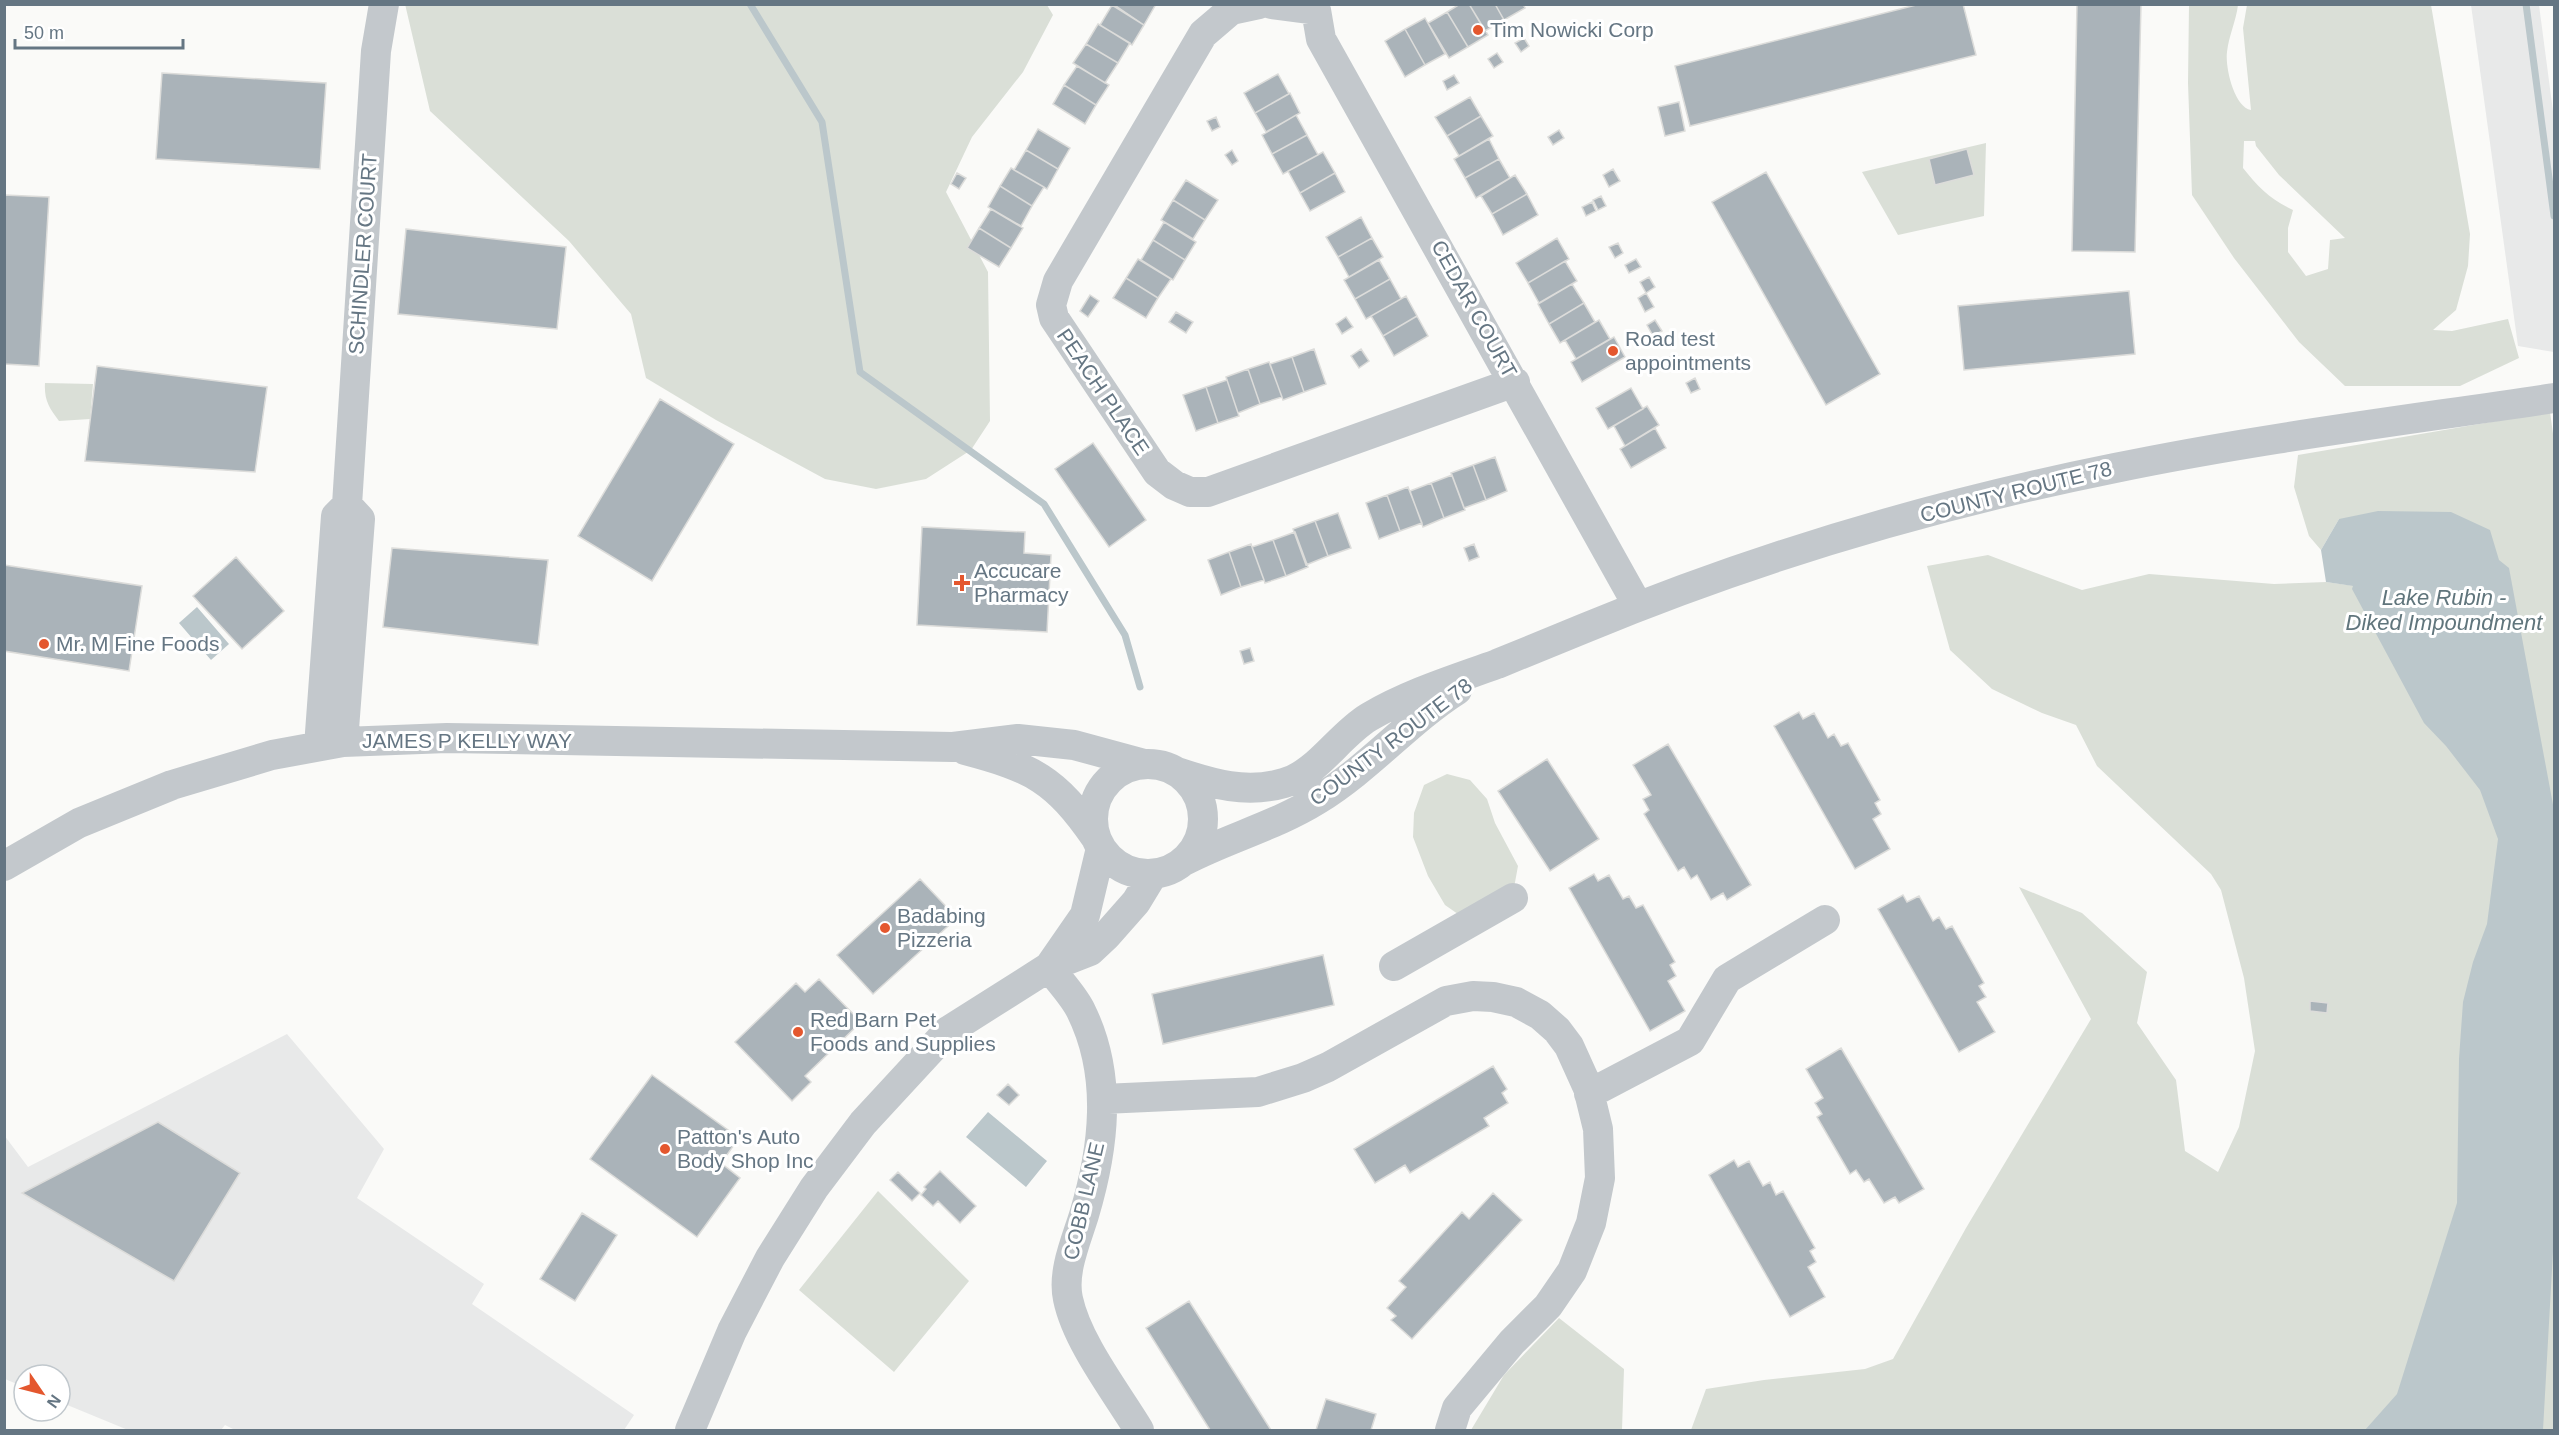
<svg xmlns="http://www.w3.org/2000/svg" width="2559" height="1435" viewBox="0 0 2559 1435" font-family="Arial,sans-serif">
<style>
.built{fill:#e8e9e9}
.green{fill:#dadfd7;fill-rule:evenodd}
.water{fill:#bbc7cb}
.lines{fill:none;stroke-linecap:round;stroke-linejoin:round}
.stream{stroke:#bbc7cb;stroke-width:7}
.building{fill:#aab3b9;stroke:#dcdcda;stroke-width:1.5}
.minor{stroke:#c3c8cc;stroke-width:30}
.poi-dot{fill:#e4572e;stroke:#fff;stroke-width:2}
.labels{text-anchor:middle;stroke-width:6;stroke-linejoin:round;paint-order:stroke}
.poi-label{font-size:21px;fill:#657683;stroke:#fff;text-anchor:start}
.street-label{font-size:21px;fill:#657683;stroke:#fff}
.water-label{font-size:22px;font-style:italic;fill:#60757c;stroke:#fff}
</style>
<rect width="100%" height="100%" fill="#fafaf8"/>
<path class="built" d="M2471 5H2539L2554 119V352L2518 346Z
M287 1034 384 1149 357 1198 484 1284 472 1304 634 1415 624 1430H235L225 1425 221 1430H128L60 1402V1375H24V1387L5 1379 4 1135 28 1167Z"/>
<path class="green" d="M405 4 1047 5 1053 15 1023 72 972 137 946 192 988 272 990 421 971 450 926 479 876 489 825 479 716 420 646 378 631 314 569 241 430 111Z
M2189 5H2238C2236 21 2229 35 2227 52 2225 67 2234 107 2251 110L2243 28 2247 5H2431L2470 234 2468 266 2456 310 2433 330 2452 331 2508 319 2519 358 2460 386H2345L2299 342 2234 258 2192 195 2188 83ZM2244 141H2255L2256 146 2279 175 2345 238 2330 240 2328 269 2306 276 2288 252V228L2293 210C2271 200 2258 187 2243 168Z
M1986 143 1984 216 1898 235 1862 172Z
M45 383 93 384 90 419 59 421C49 408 44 400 45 383Z
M2550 412 2554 441V1430H1691L1706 1389 1764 1380 1865 1369 1893 1359 1966 1228 2091 1019 2019 887 2082 913 2147 972 2137 1023 2176 1080 2185 1151 2218 1172 2239 1127 2255 1051 2244 978 2221 890 2211 874 2097 766 2076 725 2042 713 1992 689 1950 650 1927 566 1988 555 2082 590 2149 574 2274 584 2326 582 2369 588 2339 519 2321 550 2309 536 2294 487 2298 455Z
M1447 774 1470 780 1487 799 1495 823 1518 866 1511 904 1465 919 1445 905 1428 876 1413 837 1414 813 1424 785Z
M878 1191 969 1281 894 1372 799 1290Z
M1559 1318 1624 1369 1622 1430H1471L1504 1375Z"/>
<path class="water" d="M2378 511 2451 512 2490 530 2499 560 2509 568 2554 810V1234L2543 1430H2365L2397 1394 2457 1203 2459 1059 2463 1002 2473 962 2487 924 2498 839 2480 790 2446 746 2424 723 2352 589 2353 586 2326 582 2321 550 2339 519Z
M197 607 229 644 211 660 179 623Z
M988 1112 1047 1161 1026 1187 966 1137Z"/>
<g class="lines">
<path class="stream" d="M750 4 822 122 860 372 1044 504 1125 635 1140 687
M2526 4 2554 216"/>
</g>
<path class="building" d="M1113 4H1156L1144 25Z
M1460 4H1469L1488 35 1468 47 1447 12Z
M1469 4H1495L1504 20 1485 31Z
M1495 4H1523L1525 8 1504 20Z
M1920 4H1963L1976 55 1690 126 1675 66Z
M2077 4H2141L2135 252 2072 251Z
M1112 5 1144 25 1132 45 1100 25Z
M1447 12 1468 47 1449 58 1428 23Z
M1425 18 1445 54 1425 65 1405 29Z
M1098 24 1130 43 1118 63 1086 44Z
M1405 29 1425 65 1405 77 1385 41Z
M1524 38 1529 46 1521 52 1515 43Z
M1086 44 1118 63 1105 83 1073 63Z
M1497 53 1503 62 1494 68 1488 59Z
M1077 66 1109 85 1096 105 1064 85Z
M162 73 326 83 320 169 156 159Z
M1278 74 1289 94 1255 113 1244 93Z
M1454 75 1459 83 1447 90 1443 81Z
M1064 85 1096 105 1085 124 1053 104Z
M1290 93 1300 113 1266 132 1255 113Z
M1470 97 1481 116 1447 136 1435 117Z
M1679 102 1685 131 1665 136 1658 107Z
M1296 115 1307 135 1272 154 1262 135Z
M1481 116 1493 136 1459 156 1447 136Z
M1216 117 1220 127 1212 131 1207 121Z
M1038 129 1070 148 1058 169 1026 150Z
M1559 130 1564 138 1553 145 1548 137Z
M1307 135 1318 155 1283 174 1272 154Z
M1489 139 1499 159 1465 178 1454 159Z
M1967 149 1974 175 1935 185 1929 159Z
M1026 150 1058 169 1047 189 1014 170Z
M1232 150 1238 161 1232 165 1225 155Z
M1323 152 1335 173 1300 193 1288 171Z
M1499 159 1510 178 1476 198 1465 178Z
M1011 168 1044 187 1032 206 1000 186Z
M1613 169 1620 181 1609 187 1603 175Z
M1766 172 1880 374 1826 405 1712 202Z
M957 173 966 178 959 189 951 184Z
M1335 173 1345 192 1310 211 1300 193Z
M1515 175 1527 194 1492 214 1481 196Z
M1186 180 1218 200 1205 220 1173 200Z
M1000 186 1032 206 1021 226 988 207Z
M1527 194 1538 215 1503 235 1492 214Z
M4 195 49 197 39 366 4 364Z
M1601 196 1606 206 1598 210 1593 200Z
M1173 200 1205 220 1193 239 1161 220Z
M1592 202 1596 211 1586 216 1582 207Z
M991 209 1023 228 1011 248 979 228Z
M1361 217 1372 238 1338 257 1326 237Z
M1164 222 1196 242 1185 260 1153 240Z
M979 228 1011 248 999 267 967 248Z
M406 229 566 247 557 329 398 314Z
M1372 238 1383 257 1349 277 1338 257Z
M1557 238 1569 259 1528 283 1516 263Z
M1153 240 1185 260 1173 280 1141 260Z
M1618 243 1623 253 1615 258 1609 247Z
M1138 259 1171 279 1158 298 1126 278Z
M1636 259 1641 267 1629 273 1625 265Z
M1379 260 1390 279 1355 299 1344 280Z
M1565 261 1577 281 1539 303 1528 283Z
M1649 277 1655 287 1646 293 1640 282Z
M1126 278 1158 298 1146 318 1113 298Z
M1390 279 1401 299 1366 319 1355 299Z
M1572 284 1584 303 1549 324 1538 304Z
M2129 291 2135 354 1964 370 1958 306Z
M1646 293 1654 307 1645 312 1638 298Z
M1090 295 1099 301 1088 317 1080 311Z
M1406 296 1417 316 1383 336 1371 316Z
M1584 303 1595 322 1560 343 1549 324Z
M1176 312 1193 322 1186 333 1169 322Z
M1417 316 1428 336 1394 356 1383 336Z
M1346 317 1353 327 1342 334 1336 324Z
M1599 320 1610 339 1576 359 1565 340Z
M1655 320 1662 331 1653 336 1647 325Z
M1614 337 1625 357 1582 382 1571 362Z
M1314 349 1326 384 1304 392 1292 357Z
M1361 349 1369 361 1359 368 1351 356Z
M1674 353 1682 360 1677 366 1668 359Z
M1292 357 1304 392 1283 400 1270 364Z
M1269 362 1282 397 1260 404 1248 369Z
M97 366 267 387 255 472 85 461Z
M1248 369 1260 404 1238 413 1226 377Z
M1695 378 1700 389 1691 393 1686 383Z
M1227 380 1239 416 1218 423 1206 387Z
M1206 387 1218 423 1196 431 1183 395Z
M1631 388 1643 409 1608 429 1596 408Z
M660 399 734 444 652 581 578 536Z
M1647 406 1659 425 1625 446 1614 426Z
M1655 428 1666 448 1631 468 1620 449Z
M1093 443 1146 520 1109 547 1055 469Z
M1495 457 1507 491 1486 500 1473 465Z
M1473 465 1486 500 1464 508 1451 473Z
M1452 475 1465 510 1444 518 1431 483Z
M1431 483 1444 518 1423 527 1410 491Z
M1408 487 1422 523 1400 531 1387 495Z
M1387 495 1400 531 1379 539 1366 503Z
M1338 513 1351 548 1328 556 1315 521Z
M1315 521 1328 556 1306 565 1293 529Z
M922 527 1025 532 1024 553 1051 555 1047 632 917 625Z
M1295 532 1308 567 1286 576 1273 540Z
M1273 540 1286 576 1265 583 1252 547Z
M1251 544 1264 580 1241 587 1229 552Z
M1474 544 1479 557 1469 561 1464 548Z
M392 548 548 560 538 645 383 627Z
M1229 552 1241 587 1221 595 1208 560Z
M236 557 284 611 242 649 193 596Z
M4 565 142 586 129 671 4 651Z
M1250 648 1254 661 1244 664 1240 651Z
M1799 712 1803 719 1814 713 1828 738 1834 734 1841 746 1848 743 1880 800 1875 803 1881 814 1873 819 1890 849 1855 869 1774 726Z
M1668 744 1751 885 1727 900 1723 893 1711 900 1697 875 1691 879 1684 867 1678 871 1644 814 1649 810 1643 799 1651 795 1633 765Z
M1547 759 1599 839 1550 871 1498 791Z
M1594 874 1598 881 1609 875 1623 899 1629 896 1636 908 1643 905 1675 962 1670 965 1676 976 1668 981 1685 1011 1650 1031 1569 888Z
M920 879 957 918 873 994 837 955Z
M1903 895 1907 902 1919 896 1933 921 1939 917 1946 929 1952 926 1984 983 1979 986 1986 997 1977 1002 1995 1032 1959 1052 1878 909Z
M1323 955 1334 1005 1163 1044 1152 994Z
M819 979 861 1022 805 1076 811 1082 792 1101 735 1042 796 983 805 992Z
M2310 1001 2328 1003 2327 1013 2310 1011Z
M1841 1048 1924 1189 1899 1203 1895 1197 1884 1203 1869 1179 1864 1182 1856 1170 1850 1174 1817 1117 1822 1114 1815 1103 1823 1098 1806 1069Z
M1493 1066 1507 1089 1502 1093 1508 1103 1484 1118 1489 1126 1410 1173 1405 1165 1375 1183 1354 1149Z
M652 1075 739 1138 721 1163 740 1178 697 1237 590 1159Z
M1008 1084 1019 1095 1009 1105 997 1095Z
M158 1122 240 1173 174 1281 22 1193Z
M1734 1160 1738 1167 1749 1161 1763 1186 1770 1182 1776 1195 1783 1191 1815 1248 1810 1251 1816 1262 1808 1267 1825 1297 1790 1317 1709 1175Z
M940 1171 976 1206 960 1223 938 1201 933 1206 921 1195 926 1189 924 1187Z
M898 1172 920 1193 912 1201 890 1180Z
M1493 1193 1522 1220 1412 1339 1391 1320 1396 1316 1387 1308 1406 1287 1399 1281 1462 1212 1469 1219Z
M582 1213 617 1235 575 1301 540 1279Z
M1189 1301 1271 1430H1210L1146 1328Z
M1326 1399 1376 1414 1371 1430H1316Z"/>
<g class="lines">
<path class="minor" d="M1259 4 1231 10 1203 34 1058 281 1051 305 1054 318 1157 472 1174 485 1190 492H1208L1515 382
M1271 4 1316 10
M1316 10 1321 39 1638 606
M343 742 360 519 347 505
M319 746 336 516 347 505 376 51 384 4
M965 750C1033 768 1055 779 1096 838
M1093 819a55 55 0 1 1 110 0a55 55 0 1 1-110 0Z
M1177 772C1213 784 1246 794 1284 783 1317 774 1339 735 1369 717 1410 693 1453 680 1497 664 1526 652 1555 640 1585 628 1754 558 1936 504 2115 468 2260 438 2408 420 2554 398
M1184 861C1228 838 1275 826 1317 800 1368 769 1407 722 1457 690
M4 866 79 823 172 785 272 755 343 742 447 738 953 747 1018 739 1074 745 1144 764
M1394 966 1513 898
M1049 967C1059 981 1074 996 1081 1011 1113 1076 1104 1148 1084 1215 1076 1241 1062 1272 1068 1299 1077 1342 1116 1392 1139 1430
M1049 967 1085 915 1101 848
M1589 1094 1690 1041 1727 979 1825 920
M1103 1099 1258 1092 1303 1078 1328 1067 1446 1001 1473 996 1493 997 1516 1002 1540 1015 1557 1030 1569 1046 1588 1088 1598 1129 1600 1178 1591 1223 1572 1271 1548 1306 1512 1342 1457 1408 1450 1430
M690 1430 732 1331 770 1258 814 1188 863 1123 948 1031 1049 967 1090 951 1106 936 1136 902 1153 874"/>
</g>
<g class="poi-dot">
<circle cx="1478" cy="30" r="6"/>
<circle cx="1613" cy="351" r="6"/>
<path d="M959 574h6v6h6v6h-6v6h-6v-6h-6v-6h6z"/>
<circle cx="44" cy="644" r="6"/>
<circle cx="885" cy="928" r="6"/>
<circle cx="798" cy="1032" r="6"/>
<circle cx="665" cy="1149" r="6"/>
</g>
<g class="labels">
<g class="poi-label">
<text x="1490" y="37">Tim Nowicki Corp</text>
<text x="1625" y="346">Road test<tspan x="1625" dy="24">appointments</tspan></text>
<text x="974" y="578">Accucare<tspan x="974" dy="24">Pharmacy</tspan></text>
<text x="56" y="651">Mr. M Fine Foods</text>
<text x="897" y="923">Badabing<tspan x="897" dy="24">Pizzeria</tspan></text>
<text x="810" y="1027">Red Barn Pet<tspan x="810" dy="24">Foods and Supplies</tspan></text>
<text x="677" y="1144">Patton's Auto<tspan x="677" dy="24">Body Shop Inc</tspan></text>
</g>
<g class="street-label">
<text transform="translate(363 254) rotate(-86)" y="7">SCHINDLER COURT</text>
<text transform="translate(1474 309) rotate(61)" y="7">CEDAR COURT</text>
<text transform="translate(1103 392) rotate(56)" y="7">PEACH PLACE</text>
<text transform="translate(2016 492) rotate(-14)" y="7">COUNTY ROUTE 78</text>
<text x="467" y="748">JAMES P KELLY WAY</text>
<text transform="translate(1391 742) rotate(-37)" y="7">COUNTY ROUTE 78</text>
<text transform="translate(1084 1201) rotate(-77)" y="7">COBB LANE</text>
</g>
<g class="water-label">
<text x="2444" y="605">Lake Rubin -<tspan x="2444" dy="25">Diked Impoundment</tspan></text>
</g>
</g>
<rect width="2559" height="1435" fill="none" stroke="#657683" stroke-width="12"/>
<g transform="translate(42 1393) rotate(125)"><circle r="28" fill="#ffffff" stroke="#c1c8cd" stroke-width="1.5"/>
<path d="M0-4.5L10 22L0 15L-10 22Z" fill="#e4572e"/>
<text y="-9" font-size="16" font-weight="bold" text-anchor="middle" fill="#657683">N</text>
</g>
<path d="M15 39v9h168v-9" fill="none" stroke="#657683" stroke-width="3"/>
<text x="24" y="39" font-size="18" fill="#657683" stroke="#ffffff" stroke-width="4.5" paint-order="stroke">50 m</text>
</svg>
